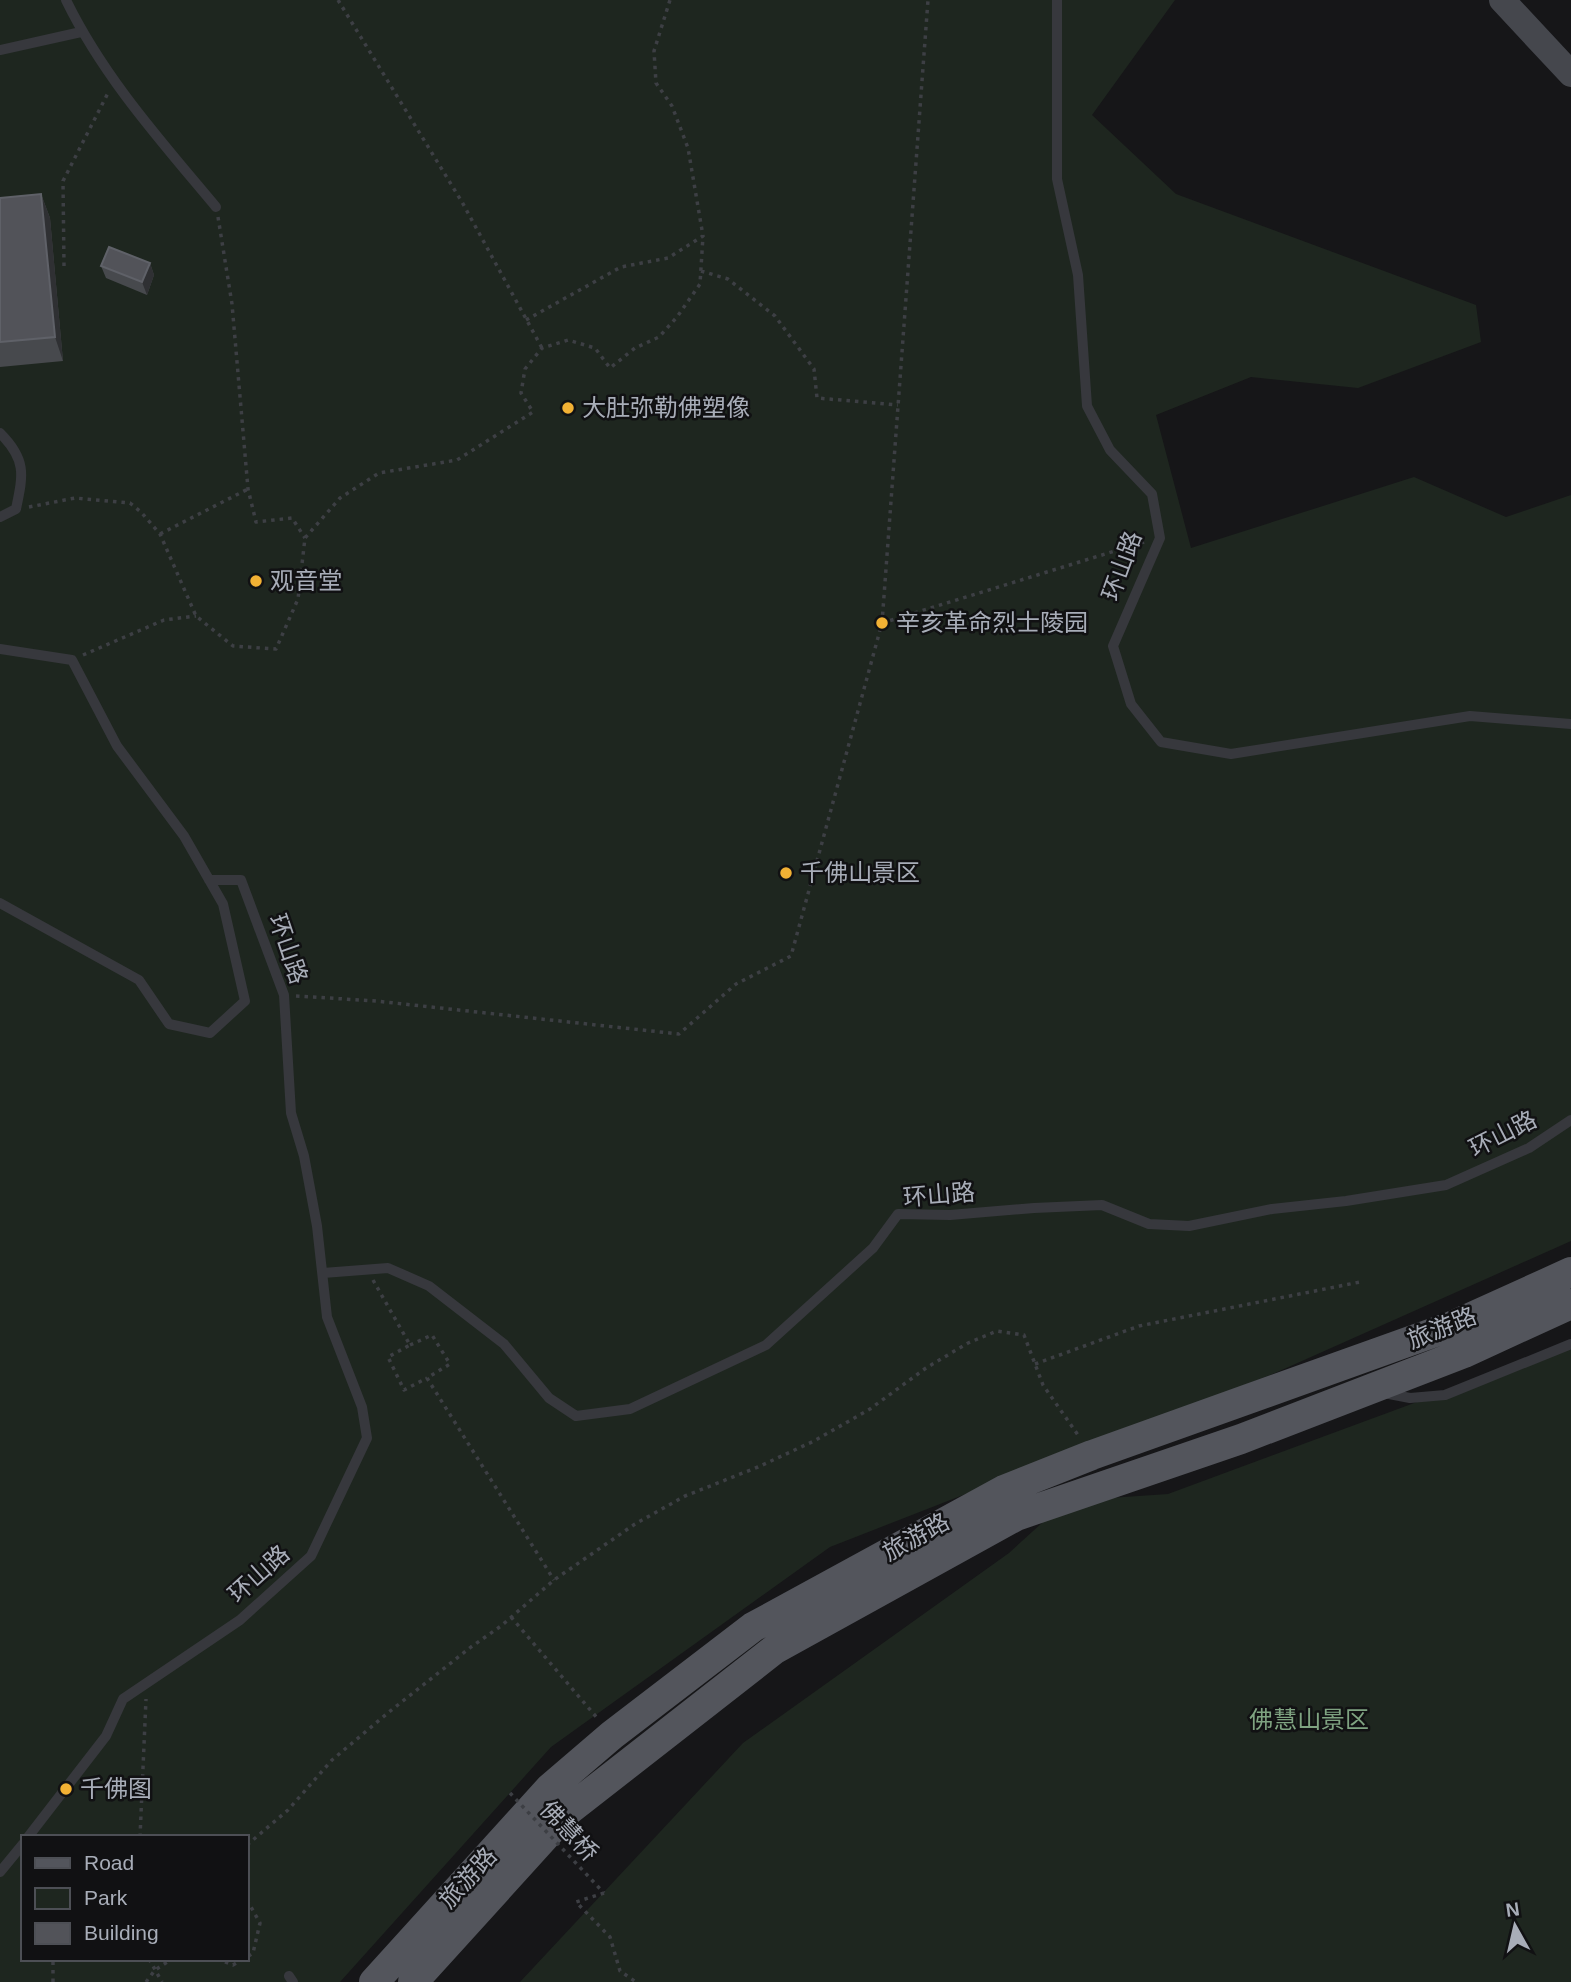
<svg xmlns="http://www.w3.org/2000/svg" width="1571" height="1982" viewBox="0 0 1571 1982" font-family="Helvetica,'Noto Sans SC',sans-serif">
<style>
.green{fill:#1e261f;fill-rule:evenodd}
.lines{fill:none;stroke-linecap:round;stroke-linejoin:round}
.path{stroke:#3d3f44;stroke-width:3.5;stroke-dasharray:3.5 5;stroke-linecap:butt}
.lane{stroke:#37383d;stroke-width:10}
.secondary{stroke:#45474d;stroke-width:26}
.primary{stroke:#53555c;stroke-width:30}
.path-bridge{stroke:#3d3f44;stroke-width:3.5;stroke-dasharray:3.5 5;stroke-linecap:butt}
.wall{fill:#47494d}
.shaded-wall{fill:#2f3033}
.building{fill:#525359;stroke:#5f6168;stroke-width:2}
.poi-dot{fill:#f2b134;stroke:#111113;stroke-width:2.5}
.labels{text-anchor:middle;stroke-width:5;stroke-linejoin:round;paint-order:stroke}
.poi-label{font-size:24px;fill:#a8adb8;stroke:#111113;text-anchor:start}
.street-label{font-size:24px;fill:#a8adb8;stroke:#111113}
.park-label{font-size:24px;fill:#7fa381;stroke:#111113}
</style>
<rect width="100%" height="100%" fill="#161618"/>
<path class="green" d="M0 0H1175L1092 115 1176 194 1476 305 1481 342 1358 388 1251 377 1156 415 1191 548 1414 477 1506 517 1571 495V1241L1275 1373 830 1547 551 1747 340 1982H0ZM23 1837H247V1959H23Z
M1571 1345V1982H520L743 1743 1009 1553 1066 1501 1168 1494Z"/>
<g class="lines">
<path class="path" d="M338 0 462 202 542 348
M218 217 232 304 248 489 256 522 292 518 305 538
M64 266 63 181 108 93
M701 271 728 279 775 316 814 369 817 398 898 405
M526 320 621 267 668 258 703 236 688 148 672 106 656 83 654 51 670 0
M29 507 75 498 130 503 141 512 160 534 196 616 233 646 276 649 298 599 305 538 340 498 379 473 457 460 533 412 521 393 525 369 542 348 568 340 595 348 610 368 635 348 659 337 677 317 700 284 703 236
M160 534 248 489
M882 623 1144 542
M83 655 164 620 196 616
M296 996 376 1001 679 1034 736 984 791 956 882 623 928 0
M373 1280 410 1345 388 1357 404 1390 427 1378
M410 1345 432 1335 450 1364 427 1378 554 1580
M1035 1364 1139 1326 1360 1282
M511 1617 598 1719
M140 1837 146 1699
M247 1845 288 1810 332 1760 389 1712 471 1647 501 1626 554 1580 635 1524 685 1496 758 1467 814 1441 870 1409 926 1368 968 1343 997 1331 1024 1335 1043 1385 1078 1435
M604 1893 576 1902 610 1937 620 1971 636 1982
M247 1900 260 1923 253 1953 247 1957
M149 1959 162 1982
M217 1959 233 1965 243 1959
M53 1982V1962L57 1959
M146 1982 155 1970 172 1959"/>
<path class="lane" d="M66 0C104 78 161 141 216 207
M1057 0V179L1078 275 1087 406 1110 450 1152 494 1160 538 1113 646 1131 704 1161 742 1231 754 1470 716 1571 724
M0 50 81 32
M0 433C27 460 23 475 16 509L0 517
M0 649 72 660 117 746 184 836 223 904 245 1001 210 1033 169 1024 139 980 0 903
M323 1273 388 1268 429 1286 504 1344 549 1398 576 1416 630 1409 766 1345 873 1248 898 1214 950 1215 1034 1208 1102 1205 1149 1224 1189 1226 1272 1209 1346 1201 1446 1185 1529 1148 1571 1120
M1384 1393 1410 1398 1445 1395 1571 1344
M28 1837 106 1736 123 1699 240 1620 311 1556 367 1438 362 1407 327 1317 317 1226 304 1156 291 1113 284 995 241 880H209
M0 1872 23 1844
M289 1976 293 1982"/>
<path class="secondary" d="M1502 0 1571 74"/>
<path class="primary" d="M374 1982 549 1789 612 1735 753 1627 1004 1490 1092 1455 1452 1326 1571 1272
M413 1982 569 1810 775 1649 1016 1516 1241 1439 1464 1353 1571 1304"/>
<path class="path-bridge" d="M510 1793 604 1893"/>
</g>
<path class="wall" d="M41 194 50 218 63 361 0 367V198Z
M150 263 154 275 147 295 106 278 101 266Z"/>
<path class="shaded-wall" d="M41 194 50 218 63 361 55 337Z
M150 263 154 275 147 295 142 282Z"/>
<path class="building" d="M41 194 55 337 0 342V198Z
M109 247 150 263 142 282 101 266Z"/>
<g class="poi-dot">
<circle cx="568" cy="408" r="7"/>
<circle cx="256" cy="581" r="7"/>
<circle cx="882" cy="623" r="7"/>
<circle cx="786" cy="873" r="7"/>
<circle cx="66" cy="1789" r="7"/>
</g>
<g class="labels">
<g class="poi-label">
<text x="582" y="416">大肚弥勒佛塑像</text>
<text x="270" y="589">观音堂</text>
<text x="896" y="631">辛亥革命烈士陵园</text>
<text x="800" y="881">千佛山景区</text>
<text x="80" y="1797">千佛图</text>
</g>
<g class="street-label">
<text transform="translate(1122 566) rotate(-70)" y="8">环山路</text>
<text transform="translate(288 949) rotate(71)" y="8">环山路</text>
<text transform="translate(1503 1134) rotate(-27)" y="8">环山路</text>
<text transform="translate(939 1195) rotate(-5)" y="8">环山路</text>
<text transform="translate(1442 1328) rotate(-22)" y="8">旅游路</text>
<text transform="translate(916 1537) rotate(-29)" y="8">旅游路</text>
<text transform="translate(259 1574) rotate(-42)" y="8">环山路</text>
<text transform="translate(569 1831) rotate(47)" y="8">佛慧桥</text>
<text transform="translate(468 1878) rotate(-48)" y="8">旅游路</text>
</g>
<g class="park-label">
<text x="1309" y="1728">佛慧山景区</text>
</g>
</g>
<rect x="21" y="1835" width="228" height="126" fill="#111113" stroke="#4d4f55" stroke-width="2"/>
<rect x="35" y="1858" width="35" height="10" fill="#53555c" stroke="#4d4f55" stroke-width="2"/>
<text x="84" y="1870" font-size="21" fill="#a8adb8">Road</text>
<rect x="35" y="1888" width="35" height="21" fill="#1e261f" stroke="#4d4f55" stroke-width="2"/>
<text x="84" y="1905" font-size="21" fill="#a8adb8">Park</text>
<rect x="35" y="1923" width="35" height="21" fill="#525359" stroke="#4d4f55" stroke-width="2"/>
<text x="84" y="1940" font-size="21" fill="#a8adb8">Building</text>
<g transform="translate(1515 1926) rotate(352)" stroke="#111113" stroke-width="5" paint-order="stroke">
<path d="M0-5L12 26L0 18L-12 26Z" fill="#a8adb8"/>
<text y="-10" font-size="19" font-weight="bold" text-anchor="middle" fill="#a8adb8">N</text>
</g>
</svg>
